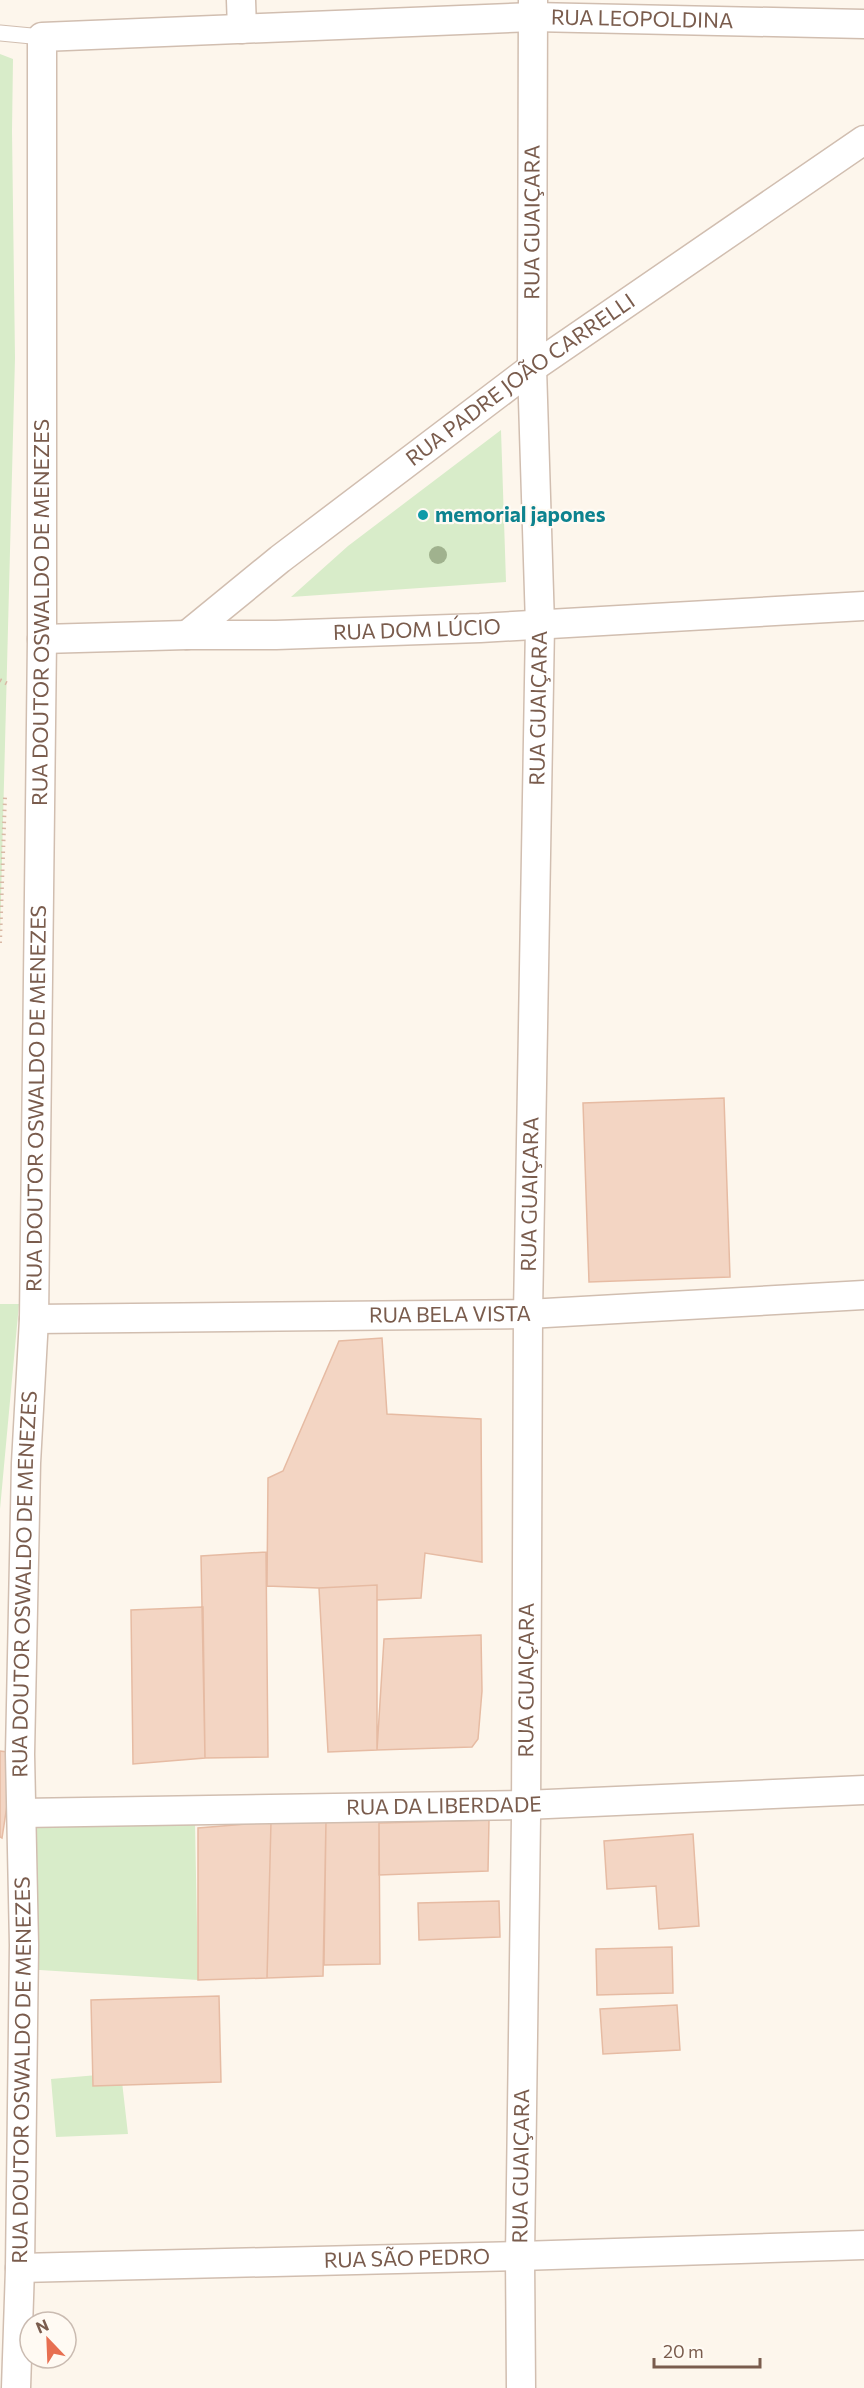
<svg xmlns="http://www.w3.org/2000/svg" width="864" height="2388" viewBox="0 0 864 2388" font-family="Commissioner,sans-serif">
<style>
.green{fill:#d8ecc9}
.building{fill:#f3d5c3;stroke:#e6bba3;stroke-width:1.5}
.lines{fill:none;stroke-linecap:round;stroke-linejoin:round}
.lane-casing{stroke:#d1beb0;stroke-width:17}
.street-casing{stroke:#d1beb0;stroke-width:31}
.path{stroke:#d9b8a5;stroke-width:4;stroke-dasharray:1.5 4.5;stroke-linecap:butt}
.lane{stroke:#fff;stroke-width:15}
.street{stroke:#fff;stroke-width:28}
.tree{fill:#a0b28e}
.culture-dot{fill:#0f9aa8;stroke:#fffaf3;stroke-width:2}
.labels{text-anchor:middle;stroke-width:4.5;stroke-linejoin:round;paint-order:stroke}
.street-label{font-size:21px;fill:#7a5c4d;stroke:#fffaf3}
.culture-label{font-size:21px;font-weight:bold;fill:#0d838f;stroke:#fffaf3;text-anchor:start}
</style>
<rect width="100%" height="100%" fill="#fdf6ec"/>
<path class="green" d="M0 54 13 59 12 131 15 358 0 937Z
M501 430 506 582 291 597 348 546Z
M0 1304H19L0 1509Z
M22 1813 195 1823 198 1980 24 1969Z
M121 2073 128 2134 56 2137 51 2079Z"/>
<path class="building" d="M724 1098 730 1277 589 1282 583 1103Z
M382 1338 387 1414 481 1419 482 1562 425 1553 421 1598 377 1600V1585L319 1588 267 1586 268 1478 283 1471 339 1341Z
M266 1552 268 1757 205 1758 201 1556Z
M377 1585V1750L328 1752 319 1588Z
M203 1607 205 1758 133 1764 131 1610Z
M481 1635 482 1691 478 1739 472 1747 377 1750 384 1639Z
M0 1751 15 1753 2 1838 0 1837Z
M379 1819 380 1964 324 1965 326 1820Z
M326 1820 323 1976 267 1978 271 1822Z
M489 1820 488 1871 379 1875V1823Z
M271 1822 267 1978 198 1980V1828Z
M693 1834 699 1926 659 1929 656 1886 607 1889 604 1841Z
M499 1901 500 1937 419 1940 418 1903Z
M672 1947 673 1993 597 1995 596 1949Z
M219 1996 221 2082 93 2086 91 2000Z
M677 2005 680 2050 603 2054 600 2009Z"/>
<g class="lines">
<defs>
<path id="lane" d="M0 33 42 37"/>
<g id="street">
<path d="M241 0 242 29"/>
<path id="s1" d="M187 635 280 559 532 368 864 140"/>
<path id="s2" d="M42 639 187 635H276L480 628 864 606"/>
<path id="s3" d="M34 1319 528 1314 864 1295"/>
<path id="s4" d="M22 1813 525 1805 864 1790"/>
<path id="s5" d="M20 2268 520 2256 864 2245"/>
<path id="s6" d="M16 2388 20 2268 24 1945 20 1754 26 1463 34 1319 42 639V37L533 17 864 24"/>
<path id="s7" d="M521 2388 520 2256 526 1817 528 1314 540 625 532 368 533 0"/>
</g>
</defs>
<use href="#lane" class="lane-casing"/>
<use href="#street" class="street-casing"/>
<path class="path" d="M0 680 8 684
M0 943 5 797"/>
<use href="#lane" class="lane"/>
<use href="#street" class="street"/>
</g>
<circle class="tree" cx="438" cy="555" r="9"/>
<circle class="culture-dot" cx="423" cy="515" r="6"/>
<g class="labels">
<g class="street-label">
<text dy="7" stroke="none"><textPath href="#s6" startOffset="2952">RUA LEOPOLDINA</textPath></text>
<text dy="7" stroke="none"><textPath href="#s7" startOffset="2166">RUA GUAIÇARA</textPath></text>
<text dy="7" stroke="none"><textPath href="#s1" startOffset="420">RUA PADRE JOÃO CARRELLI</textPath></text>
<text dy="7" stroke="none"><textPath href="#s6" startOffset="1776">RUA DOUTOR OSWALDO DE MENEZES</textPath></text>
<text dy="7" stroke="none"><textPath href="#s2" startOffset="375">RUA DOM LÚCIO</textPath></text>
<text dy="7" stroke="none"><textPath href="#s7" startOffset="1680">RUA GUAIÇARA</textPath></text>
<text dy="7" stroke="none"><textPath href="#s6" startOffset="1290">RUA DOUTOR OSWALDO DE MENEZES</textPath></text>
<text dy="7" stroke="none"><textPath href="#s7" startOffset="1194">RUA GUAIÇARA</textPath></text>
<text dy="7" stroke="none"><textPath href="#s3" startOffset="416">RUA BELA VISTA</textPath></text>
<text dy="7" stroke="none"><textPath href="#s6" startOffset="804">RUA DOUTOR OSWALDO DE MENEZES</textPath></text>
<text dy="7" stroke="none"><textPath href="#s7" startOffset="708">RUA GUAIÇARA</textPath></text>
<text dy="7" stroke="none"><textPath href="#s4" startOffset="422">RUA DA LIBERDADE</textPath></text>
<text dy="7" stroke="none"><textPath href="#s6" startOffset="318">RUA DOUTOR OSWALDO DE MENEZES</textPath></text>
<text dy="7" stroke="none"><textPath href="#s7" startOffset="222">RUA GUAIÇARA</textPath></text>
<text dy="7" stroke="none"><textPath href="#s5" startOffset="387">RUA SÃO PEDRO</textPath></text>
</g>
<g class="culture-label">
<text x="435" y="522">memorial japones</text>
</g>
</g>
<g transform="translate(48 2340) rotate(337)"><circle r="28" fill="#fffaf3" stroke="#cabbb1" stroke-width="1.5"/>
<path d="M0-4.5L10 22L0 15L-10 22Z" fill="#e76f51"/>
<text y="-9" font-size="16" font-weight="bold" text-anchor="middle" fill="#7a5c4d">N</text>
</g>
<path d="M654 2358v9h106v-9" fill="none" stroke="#7a5c4d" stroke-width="3"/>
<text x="663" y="2358" font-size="18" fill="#7a5c4d" stroke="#fffaf3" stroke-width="4.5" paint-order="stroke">20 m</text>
</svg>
